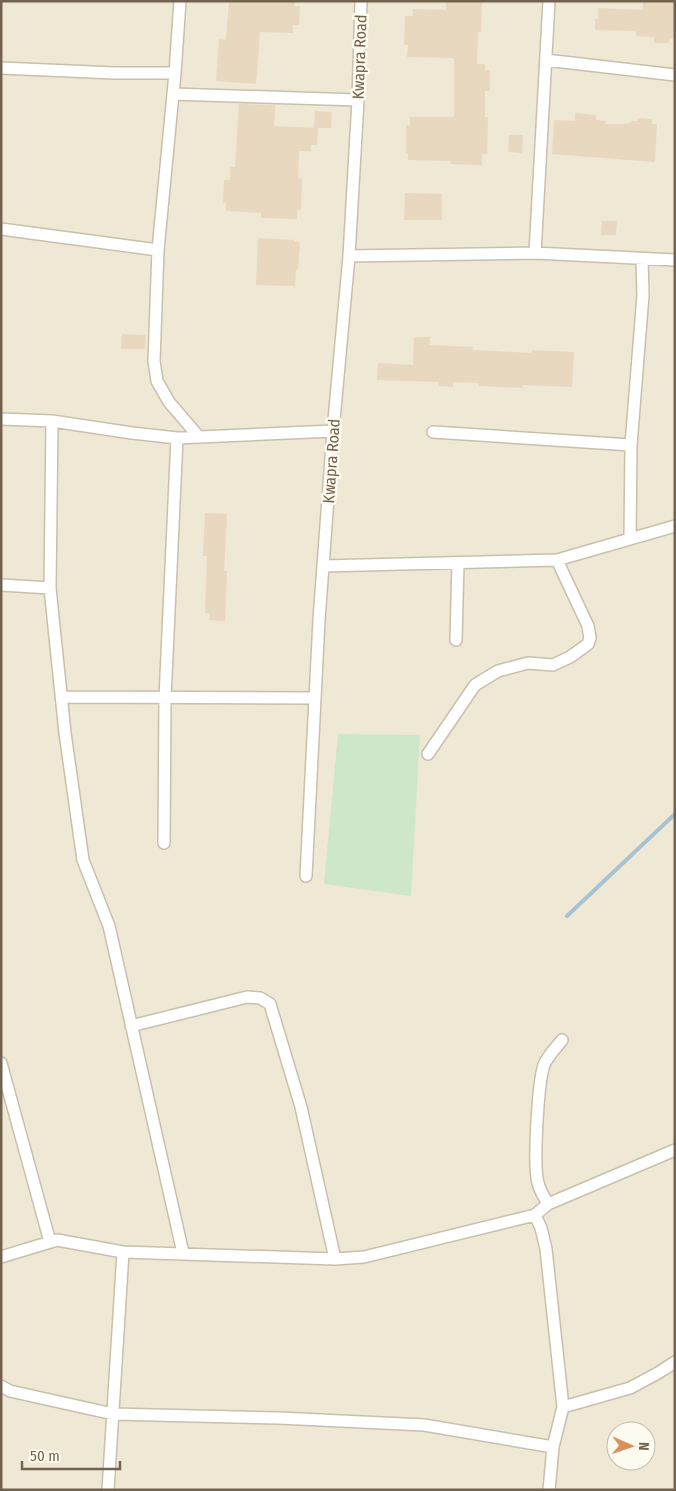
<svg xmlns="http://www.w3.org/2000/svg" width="676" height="1491" viewBox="0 0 676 1491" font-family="'Fira Sans Condensed',sans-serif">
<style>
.residential{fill:#eee8d5;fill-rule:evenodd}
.green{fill:#cfe7c9}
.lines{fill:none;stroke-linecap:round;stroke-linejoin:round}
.stream{stroke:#a7c3d3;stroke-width:4}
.building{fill:#e8d8bf}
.minor-casing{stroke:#c9bfad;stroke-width:14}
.minor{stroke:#fff;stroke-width:11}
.labels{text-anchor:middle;stroke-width:5;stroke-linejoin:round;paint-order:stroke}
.street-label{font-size:16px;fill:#72634f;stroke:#fdfbef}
</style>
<rect width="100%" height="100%" fill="#faf7e9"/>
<path class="residential" d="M1 1H675V1490H1ZM616 1431H646V1461H616Z"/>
<path class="green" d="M338 734 420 735 411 896 324 884Z"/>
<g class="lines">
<path class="stream" d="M567 916 675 814"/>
</g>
<path class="building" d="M229 1H295L294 6H300L299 25H293V33L260 32 256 84 216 81 219 39 226 40Z
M446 1H482L481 32H478L477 64H485V70H490V91H485V117H488L487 154H482V165L451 164V161L408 160V153H406V125L410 126V117H454V58L407 57 408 45H404L405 16H413V9L446 10Z
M643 1H675V38H670L669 43H654V37L636 36V31L595 30V19H598V8L643 10Z
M239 104 275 105 274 126 318 128 317 145H311V151H299L298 178 302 179 301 210H297V219L261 218V213L226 211V203H223L224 180H230V167H235Z
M315 111 332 112 331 128H314Z
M575 113 596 115V120L606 121 605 124H627V123H631V121H638V118L652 119V124H657L655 162 552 154 554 120 575 121Z
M509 135H523L522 153 508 152Z
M405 193 442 194V220H404Z
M602 221H617L616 235H601Z
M258 238 294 240V242H300L298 269H296L295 286 256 285Z
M122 334 146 335 145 349H121Z
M414 337H430L429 345 473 347 472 350 532 353V350L574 352 572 387 523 385V388L479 386V383L453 382V387L438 386V382L377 380 378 363 413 365Z
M205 513 227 514 224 571H227L225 621 209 620 210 613H205L207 556H203Z"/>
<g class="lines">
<defs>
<path id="minor" d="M546 60 675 75
M1 68 114 73H175L180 1
M175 73 173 94 358 100
M173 94 158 250 154 361 157 381 169 402 199 437
M1 229 158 250
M535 253 549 1
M349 256 535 253 675 260
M1 419 52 421 132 433 177 438 333 431
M52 421 50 588 65 733 83 860 109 926 183 1253
M433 432 631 445
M630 539 631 445 643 295 642 259
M324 566 557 560 675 526
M1 585 50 588
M456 640 458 563
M62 697 315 698
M428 754 475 685 498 671 528 663 553 665 570 657 588 644 590 638 588 626 557 560
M164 843 165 698 177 438
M306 876 319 620 333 431 349 256 358 100 361 1
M131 1026 247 997 260 998 270 1004 301 1107 335 1259
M1 1063 50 1242
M548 1204C544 1197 540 1191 538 1183 533 1165 538 1082 544 1065 548 1055 556 1048 562 1040
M535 1215 541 1228 546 1249 563 1407 553 1447 549 1490
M1 1257 57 1240 123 1252 335 1259 364 1257 535 1215 548 1204 675 1150
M1 1386 10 1391 113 1414 279 1418 424 1425 553 1447
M563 1407 630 1388 658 1373 675 1362
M108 1490 123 1252"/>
</defs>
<use href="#minor" class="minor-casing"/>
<use href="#minor" class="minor"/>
</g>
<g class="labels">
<g class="street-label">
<text transform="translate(359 57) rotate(-88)" y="6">Kwapra Road</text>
<text transform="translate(331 461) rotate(-86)" y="6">Kwapra Road</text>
</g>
</g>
<rect width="676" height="1491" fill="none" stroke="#72634f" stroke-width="5"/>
<g transform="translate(631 1446) rotate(92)"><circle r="24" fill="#fdfbef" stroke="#c5beaf"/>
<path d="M0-4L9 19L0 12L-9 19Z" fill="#d7915b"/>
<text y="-8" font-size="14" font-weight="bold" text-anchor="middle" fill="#72634f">N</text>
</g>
<path d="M22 1461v8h98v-8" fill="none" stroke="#72634f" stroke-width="2.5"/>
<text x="30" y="1461" font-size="15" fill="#72634f" stroke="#fdfbef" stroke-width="4" paint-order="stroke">50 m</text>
</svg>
